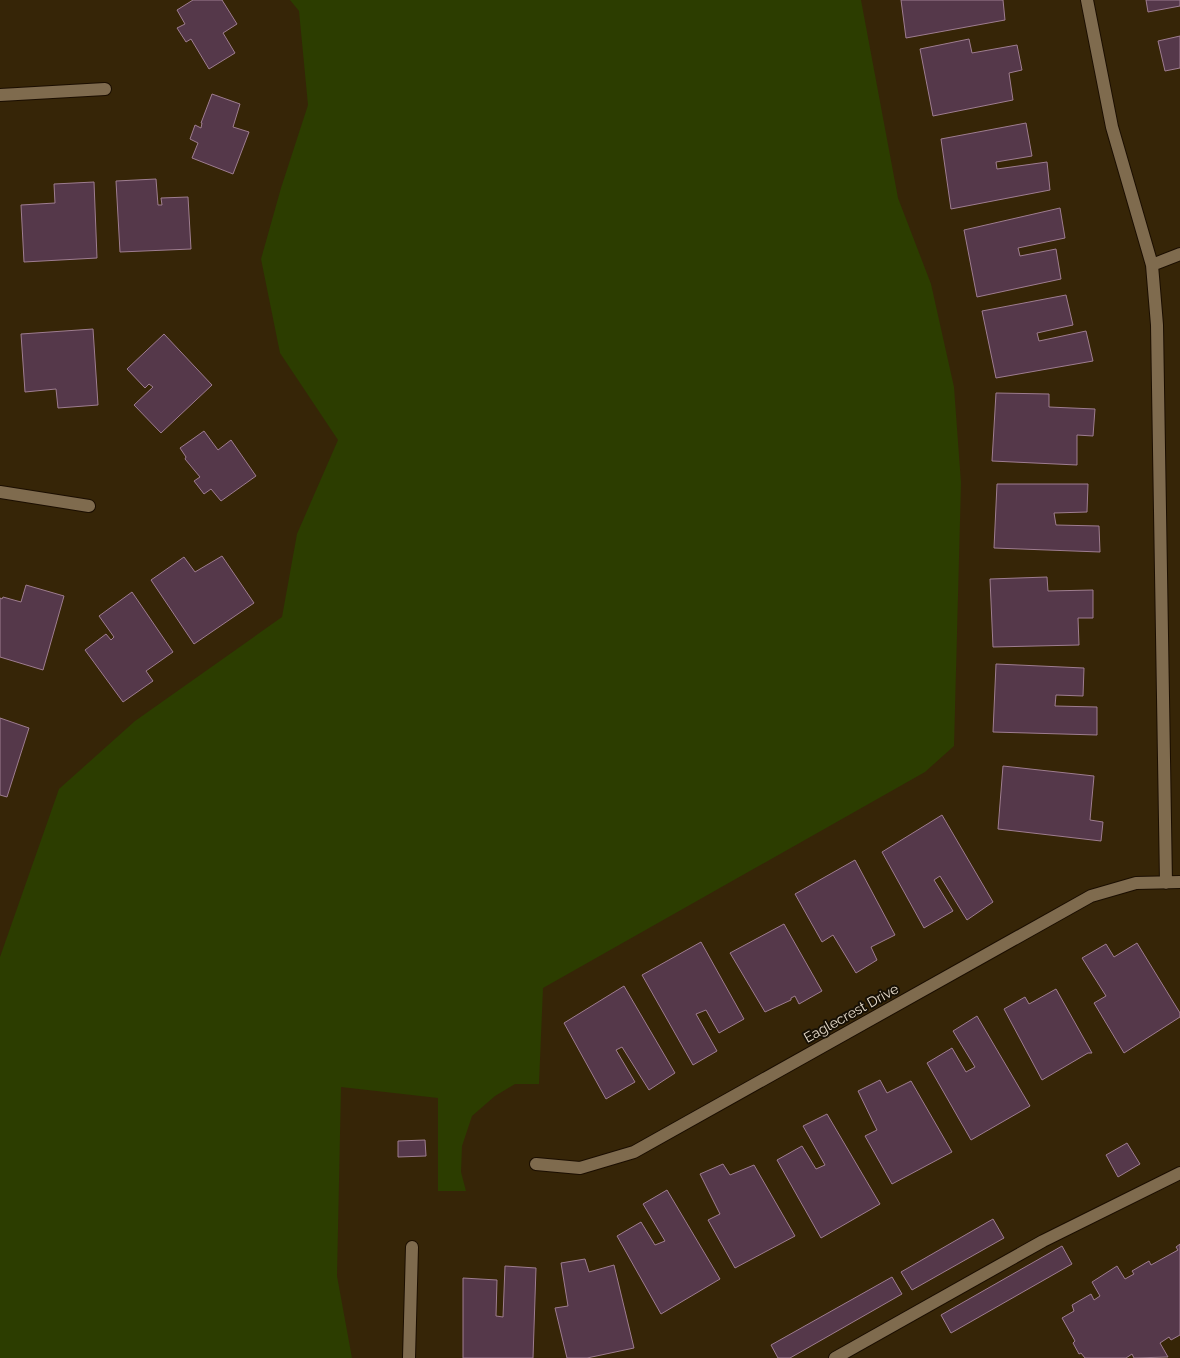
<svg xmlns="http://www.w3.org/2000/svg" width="1180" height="1358" viewBox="0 0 1180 1358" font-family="Raleway,sans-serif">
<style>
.green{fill:#2c3d00}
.building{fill:#55384a;stroke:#9e7d90}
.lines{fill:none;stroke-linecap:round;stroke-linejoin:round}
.lane-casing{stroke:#1b0e00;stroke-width:14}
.street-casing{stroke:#1b0e00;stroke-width:14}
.lane{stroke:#7f6b4e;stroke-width:12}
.street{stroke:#7f6b4e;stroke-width:12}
.labels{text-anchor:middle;stroke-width:4;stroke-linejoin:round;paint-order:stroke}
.street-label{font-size:14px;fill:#e7dccc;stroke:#171005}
</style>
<rect width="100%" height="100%" fill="#362507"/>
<path class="green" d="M290 0H861L898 198 931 284 954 387 961 483 954 746 925 772 543 988 539 1084H515L495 1096 472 1116 462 1146 461 1172 466 1191H438V1098L341 1087 337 1276 352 1358H0V957L59 789 135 721 282 617 297 534 338 440 280 353 261 259 281 188 308 105 299 11Z"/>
<path class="building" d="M193 0H222L237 24 223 33 235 53 209 69 191 39 186 42 177 28 185 24 177 10Z
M901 0H1003L1005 20 906 38Z
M1146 0H1180V6L1148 12Z
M1180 36V68L1165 71 1158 41Z
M969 39 972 53 1017 45 1022 70 1009 73 1013 100 933 116 920 49Z
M212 94 240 104 233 127 249 132 233 174 192 158 198 143 190 139 195 125 201 128 202 123H201Z
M1026 123 1032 156 996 162 997 169 1047 162 1050 190 951 209 941 139Z
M156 179 158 205H162L161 198 188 197 191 249 120 252 116 181Z
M94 182 97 258 24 262 21 205 55 203 54 184Z
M1060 208 1065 238 1018 248 1020 256 1056 249 1061 279 977 297 964 230Z
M1066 295 1073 325 1037 333 1039 341 1086 331 1093 361 996 378 982 311Z
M93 329 98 405 58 408 56 389 25 392 21 334Z
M164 334 212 385 161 433 134 405 153 387 149 384 145 388 127 369Z
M996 393 1049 394V407L1095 409 1093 436 1077 435V465L992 461Z
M204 431 218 450 231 440 256 476 221 501 211 489 204 494 194 481 200 477 185 459 186 457 180 448Z
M997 484H1088L1087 512 1054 513 1056 525 1099 526 1100 552 994 548Z
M222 556 254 603 194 644 151 580 184 557 195 572Z
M1047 577 1048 591 1093 590V618H1078L1079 645 993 647 990 579Z
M26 585 64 596 43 670 0 657V598L2 599 3 597 21 602Z
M132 592 173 652 146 671 153 681 123 702 85 650 106 634 111 640 114 637 99 616Z
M996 664 1084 668 1083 696 1056 695 1055 706 1097 707V735L993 732Z
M0 718 29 728 7 797 0 795Z
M1003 766 1094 776 1090 820 1103 822 1101 841 998 829Z
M942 815 993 902 967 920 940 876 934 880 953 911 924 928 882 852Z
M855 860 895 935 871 947 877 960 856 973 833 935 822 942 795 894Z
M784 924 822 991 799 1004 795 996 791 998V1000L765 1012 730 953Z
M701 942 744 1019 719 1033 706 1010 696 1014 717 1051 693 1065 642 975Z
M1137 943 1180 1013V1017L1124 1053 1094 1003 1106 996 1082 958 1106 944 1114 957Z
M624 986 675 1073 649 1090 622 1047 616 1050 635 1082 606 1099 564 1023Z
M1056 989 1092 1053H1088L1042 1080 1004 1009 1025 997 1029 1004Z
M977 1016 1030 1106 971 1140 927 1063 952 1048 966 1072 975 1067 953 1031Z
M880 1080 887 1093 911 1081 952 1152 892 1184 865 1136 877 1130 858 1091Z
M827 1114 880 1204 821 1238 777 1160 802 1146 816 1169 825 1165 803 1126Z
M425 1140 426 1156 398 1157V1141Z
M1127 1143 1140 1164 1118 1177 1106 1155Z
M723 1164 730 1175 754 1165 795 1236 735 1268 708 1220 720 1214 700 1174Z
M667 1190 720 1279 661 1314 617 1236 641 1222 655 1245 665 1241 643 1204Z
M993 1219 1004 1238 912 1290 901 1272Z
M1180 1244V1335L1171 1340 1169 1337 1160 1343 1168 1357 1134 1358 1132 1354 1126 1358H1085L1081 1353 1079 1354 1073 1343 1075 1341 1062 1318 1074 1311 1072 1305 1091 1294 1094 1300 1100 1296 1092 1282 1117 1266 1125 1279 1134 1274 1132 1271 1149 1261 1151 1265 1178 1250 1176 1247Z
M1062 1246 1072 1264 951 1333 941 1315Z
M585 1259 589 1272 614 1265 634 1348 587 1358H567L555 1308 568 1306 561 1263Z
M505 1266 536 1268 533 1358H463V1278L497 1280 496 1316 503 1317Z
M892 1277 902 1294 790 1358H778L771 1345Z"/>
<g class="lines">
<defs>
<path id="lane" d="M409 1358 412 1247
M835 1358 1043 1241 1180 1173"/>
<path id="street" d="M1087 0 1112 127 1152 265 1157 325 1166 883
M0 95 105 89
M1152 265 1180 254
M0 492 89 506
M536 1164 580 1168 634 1152 1091 896 1136 883 1180 882"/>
</defs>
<use href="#lane" class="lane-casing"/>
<use href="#street" class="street-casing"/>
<use href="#lane" class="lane"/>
<use href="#street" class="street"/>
</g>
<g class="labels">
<g class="street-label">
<text transform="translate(851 1013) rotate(-29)" y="5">Eaglecrest Drive</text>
</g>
</g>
</svg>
